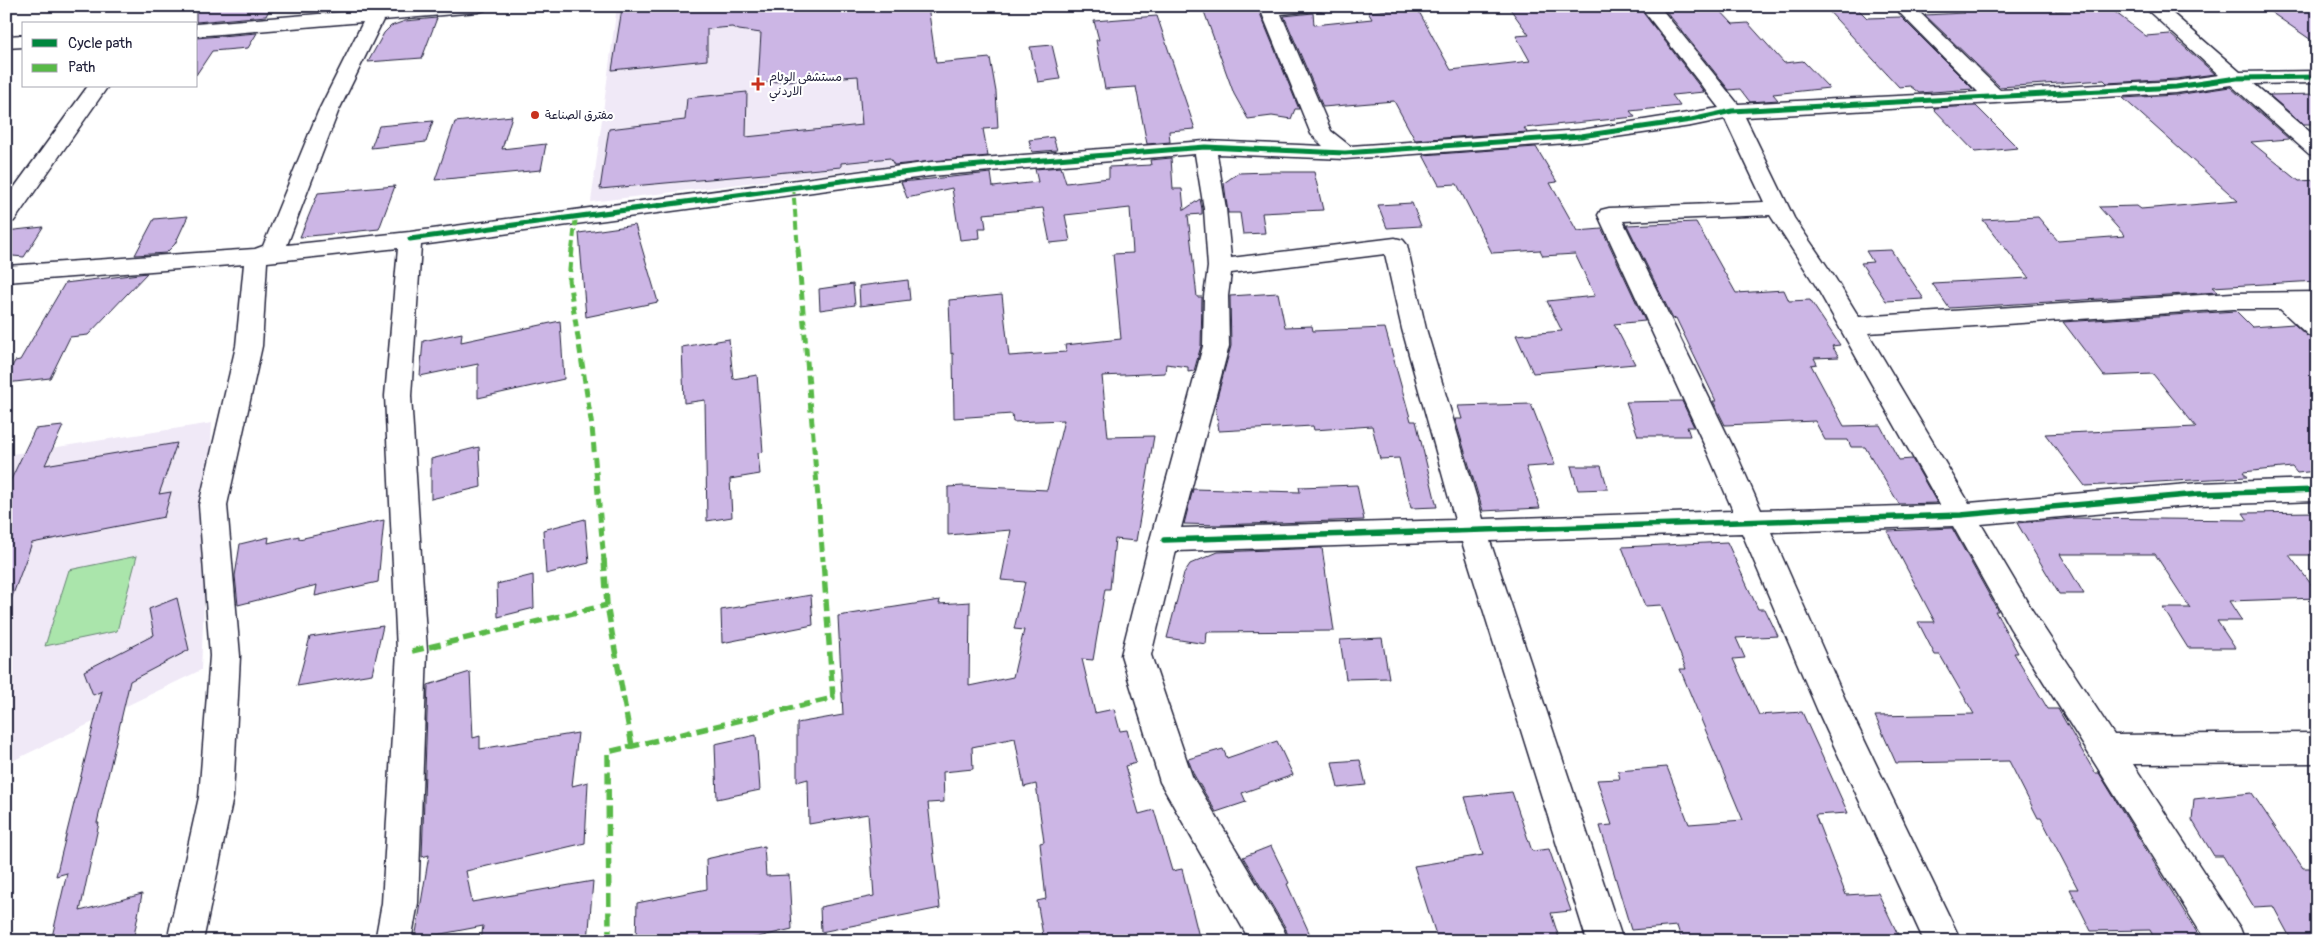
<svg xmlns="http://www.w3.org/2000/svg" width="2323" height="947" viewBox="0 0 2323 947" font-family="Pangolin,'Playpen Sans Arabic',sans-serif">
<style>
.built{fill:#f0e9f7}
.green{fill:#aae5ab;stroke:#668473}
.building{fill:#ccb6e5;stroke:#22223b}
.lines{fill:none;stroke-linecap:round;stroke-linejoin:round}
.minor-casing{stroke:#22223b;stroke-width:3}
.minor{fill:#fff;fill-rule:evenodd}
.quiet-far2{stroke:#58b947;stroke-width:4;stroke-dasharray:8 4;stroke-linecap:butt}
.quiet-far1{stroke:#58b947;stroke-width:5;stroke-dasharray:9 5;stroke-linecap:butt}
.quiet{stroke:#58b947;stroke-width:5.5;stroke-dasharray:12 5.5;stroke-linecap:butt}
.cycleway-far1-casing{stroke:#fff;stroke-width:8}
.cycleway-casing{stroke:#fff;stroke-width:9}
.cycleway-far1{stroke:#00873e;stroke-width:5}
.cycleway{stroke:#00873e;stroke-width:5.5}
.poi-dot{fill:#c8321e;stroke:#fff;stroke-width:2}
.labels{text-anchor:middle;stroke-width:4.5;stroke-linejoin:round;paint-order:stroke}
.far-poi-label{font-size:12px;fill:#22223b;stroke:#fff;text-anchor:start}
</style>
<rect width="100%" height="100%" fill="#fff"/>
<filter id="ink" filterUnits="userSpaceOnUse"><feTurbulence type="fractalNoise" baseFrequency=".02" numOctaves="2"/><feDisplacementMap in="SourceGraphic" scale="10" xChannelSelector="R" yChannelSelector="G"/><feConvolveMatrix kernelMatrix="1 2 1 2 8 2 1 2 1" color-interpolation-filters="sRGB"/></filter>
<g filter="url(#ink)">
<path class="built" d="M617 6H901L919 162 591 202Z
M212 423 201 670 6 764V455Z"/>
<path class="green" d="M137 556 117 631 45 646 69 570Z"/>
<path class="building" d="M196 6H271L266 16 196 22Z
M661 6H928L936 63 990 58 996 92 998 128 983 129 988 156 894 165 890 158 841 163V167L600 189 609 129 685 120 687 98 747 92 746 137 862 125 858 76 758 83 761 33 739 30 732 27 707 29V60L612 70 622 9Z
M1202 6H1257L1299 109H1295L1291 119 1272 116 1248 119 1234 94Z
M1508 6H1638L1704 92 1672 95 1680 106 1630 111 1635 117 1524 128 1527 132 1415 140 1394 101 1323 107 1284 16 1313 13 1314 25 1372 19 1368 12 1417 8 1451 70 1530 61 1516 36 1529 35Z
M1662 6H1716L1733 24 1748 23 1784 63 1803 61 1829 88 1773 94 1778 100 1750 102 1740 89 1729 90Z
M1824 6H1855L1867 18 1901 17 1973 89 1919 93 1910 86 1899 87Z
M1956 6H2055L2056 11 2107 6 2146 36 2170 34 2215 74 2176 79 2107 83 2104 80 2000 87 1925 15 1964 13Z
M2262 6H2317V44Z
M1157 16 1195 129 1169 131 1170 142 1147 144 1136 87 1105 89 1096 40H1099L1094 21Z
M437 18 422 58 368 62 384 33 391 26 405 21Z
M257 33 248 48 212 51 196 75V38Z
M1052 45 1060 79 1038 82 1030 47Z
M2230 87 2289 139 2251 142 2299 181 2317 180V281L2212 287 2218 292 1949 308 1932 283 2029 278 1983 220 2038 217 2058 241 2125 236 2099 207 2137 206 2141 209 2238 201 2123 98 2176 95Z
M2317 94V124H2303L2269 95Z
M1976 106 2018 148 1975 152 1933 108Z
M512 116 502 149 546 144 541 170 435 180 455 122Z
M433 121 426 142 371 148 379 126Z
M1053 137 1057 150 1032 152 1029 140Z
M1536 147 1557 182 1550 183 1577 231 1602 229 1645 321 1614 324 1635 364 1533 373 1516 335 1562 331 1547 301 1595 296 1575 254 1543 256 1540 250 1492 253 1457 184 1439 185 1423 155Z
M1171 158 1173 189H1182L1184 210 1200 199 1202 209V214L1188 215 1197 297H1202L1201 346 1194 371 1188 372V367L1166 364 1165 373 1102 376 1108 437 1154 436 1136 541 1115 539 1110 589H1105L1093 660 1082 659 1095 713 1114 709 1120 731 1127 730 1136 763 1125 766 1139 814 1154 810 1172 871 1182 869 1200 941H1044L1037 901 1046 899 1040 843 1044 842 1036 784 1024 787 1015 738 972 747 973 769 943 772 944 802 928 803 940 908 821 932 820 907 874 896 868 814 809 824 808 779 797 782V723L843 715 838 616 940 600 939 604 970 602 969 686 1013 677 1024 630 1014 629 1025 582 1001 580 1011 530 948 535V487L963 486 1047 490 1064 420 1013 422 1012 414 954 418 953 353 951 354 949 300 1002 295 1009 356 1066 352 1065 345 1121 339 1113 254 1133 253 1130 208 1065 215 1070 241 1050 243 1043 208 984 214 986 228H979L980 238 960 240 952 188 907 198 901 182 991 173 993 187 1038 182 1035 169 1061 167 1066 183 1109 178V167L1151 165 1150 160Z
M1269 172H1314L1323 210 1262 213 1265 233 1243 234 1240 213H1228L1224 183 1238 173Z
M395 186 379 229 300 237 318 193Z
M1412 203 1421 226 1387 228 1378 205Z
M188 216 175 244 166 253 135 255 154 219Z
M1696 222 1736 293 1784 290 1789 301 1810 300 1840 345 1832 346 1839 357 1814 358 1817 364 1811 365 1844 426 1880 425 1899 460 1912 459 1937 503 1899 504 1865 447H1851L1848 440H1825L1815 421 1725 425 1713 401H1716L1676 318 1673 319 1627 225Z
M635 225 658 302 586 317 579 233Z
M43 227 24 257 13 256 6 251V231Z
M1891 250 1924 299 1886 301 1861 263 1873 262 1866 251Z
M147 273 88 335 70 337 50 378 6 383V378L15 361 20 360 65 283Z
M908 280 910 300 860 306 859 286Z
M853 284 855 305 820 310 819 289Z
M1278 293 1285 327 1312 326 1313 331 1385 328 1411 421H1416L1437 507 1411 508 1399 458 1380 459 1372 426 1314 430 1313 426 1219 431 1215 405 1231 346 1230 296Z
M2236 311 2252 327 2294 324 2307 336 2317 340V471L2297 473 2292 467 2243 472 2247 477 2085 486 2045 434 2196 427 2153 374 2104 376 2063 322Z
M560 321 564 379 478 398V364L420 376 423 341 462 333 461 342Z
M729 339 733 379 757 375 763 452 758 453 760 474 730 479 732 517 707 521 705 400 684 403 682 347Z
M1682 401 1694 427H1687L1690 436H1638L1626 402Z
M1531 404 1555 465 1526 467 1540 508 1483 511 1455 419H1462L1458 406Z
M63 426 45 465 177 443 159 494 171 492 164 517 32 543 9 605H6V490L35 429Z
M479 447 481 487 431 499V459Z
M1571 466H1601L1608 489 1578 490Z
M1357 485 1364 520 1219 525 1184 524 1193 489 1300 492 1299 487Z
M2317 512V555H2289L2317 592V598L2229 601 2242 621H2217L2235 648H2188L2163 608H2190L2155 554H2060L2084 594H2059L2017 523 2074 518 2248 520 2243 513Z
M585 519 589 563 546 574 543 530Z
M384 520 378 582 315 596 317 585 238 605 235 576 240 544 269 537 268 543 299 536V539Z
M1952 528 1998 611H1995L2018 653H2014L2048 709H2058L2095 773H2099L2201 939 2155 940 2150 930 2091 931 2070 889H2078L2041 818H2038L2009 761 1896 763 1875 716 1974 714 1940 655H1935L1918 622H1935L1887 531Z
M1727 542 1758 609H1765L1778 636 1736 638 1745 658 1733 659 1759 715 1802 712 1848 813 1815 815 1846 895 1878 893 1901 941H1770L1768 937 1682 941 1677 926 1631 930 1600 826 1612 825 1597 780 1620 779 1618 771 1667 767 1689 824 1743 820 1680 669H1686L1661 605 1645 606 1622 547Z
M1322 548 1334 631 1207 632 1206 644 1167 638 1184 573 1190 564 1218 552Z
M533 575 534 608 498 617 497 584Z
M811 595 813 625 722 643 721 610Z
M177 598 189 650 130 681 97 823H99L80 911 142 894 134 936 116 941H51L67 873 56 876 102 691 93 695 84 671 154 635 149 609Z
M383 626 372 674 297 686 310 637Z
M1382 638 1389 678 1346 679 1340 640Z
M470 672 473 738 480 736V749L578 733 572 786 588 782 585 843 466 871 472 902 593 881 588 941H481L483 926 415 939 429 855 422 857 428 685Z
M756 735 760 790 717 799 715 744Z
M1277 741 1293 775 1242 793 1246 802 1216 812 1194 775 1188 759 1223 749 1227 758Z
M1360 760 1366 785 1338 788 1332 762Z
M1512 792 1532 851 1549 849 1571 911 1551 913 1560 941H1438L1414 866 1483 855 1465 797Z
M2252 793 2303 868H2310L2317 878V941H2292L2273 906 2254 907 2223 856H2214L2192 820 2194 799Z
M764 846 766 876 789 875 792 929 741 941H636L637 903 707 889 706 859Z
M1271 846 1289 883 1287 884 1313 941H1290L1285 927 1243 857Z"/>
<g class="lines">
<defs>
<path id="minor" d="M368 6H386V8L487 6 485 10 478 12 383 20 338 112 287 245 410 232 931 162 1205 141 1323 146 1311 134 1259 6H1323L1321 10 1281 14 1331 131 1350 146 1581 130 1719 108 1640 6H1659L1738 104 1978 92 1893 6H1913L2000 90 2176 81 2219 75 2143 6H2164L2240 72 2317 71V83L2254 84 2317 138V155L2309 154 2231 85 2176 93 1745 117 1794 218 1835 278 1859 317 2232 293 2317 292V308H2310L2317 315V337L2308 335 2280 309H2232L1868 333 1969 503 2199 483 2317 479V501L2199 505 1981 524 2032 610 2114 735 2317 733V763L2133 764 2240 928 2245 941H2206L2010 628 1953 526 1771 532 1848 706 1961 941H1924L1817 709 1742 533 1490 541 1623 941H1587L1462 542 1176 551 1151 655 1192 776 1283 928 1288 941H1250L1160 782 1121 655 1150 540 1203 346 1204 296 1208 267 1204 209 1195 154 931 176 421 245 411 396 427 651 418 903 411 941H375L382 903 397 651 385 396 398 248 267 262 262 346 227 505 240 656 233 797 203 941H167L199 797 210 656 199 505 236 346 244 264 6 282V266L255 249 263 246 318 112 363 22 196 36V24L367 10ZM1725 119 1764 202 1609 208 1601 210 1598 215 1708 453 1733 511 1483 519 1426 329 1407 245 1403 240 1395 238 1231 258 1226 209 1217 154 1345 159 1581 142 1691 126ZM1770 215 1816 286 1940 505 1761 510 1736 453 1623 221ZM1385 254 1402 329 1455 520 1181 528 1229 346 1228 296 1231 273Z
M24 35V47L6 48V36Z
M88 86H108L14 221 6 223V199Z"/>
</defs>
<use href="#minor" class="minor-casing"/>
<use href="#minor" class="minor"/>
<path class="quiet-far2" d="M793 186 798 250
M572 250 576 216"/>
<path class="quiet-far1" d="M572 249 569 280 592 427 604 561
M798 249 823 561"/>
<path class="quiet" d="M604 559 607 605 632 746 627 747
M412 651 607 605
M609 941 608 752 833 698 823 559"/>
<defs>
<path id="cycleway-far1" d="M410 239 931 169 1205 147 1345 153 1581 136 1691 120 1732 111 2176 87 2237 78 2317 77"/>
<path id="cycleway" d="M1164 540 1961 515 2199 494 2317 490"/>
</defs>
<use href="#cycleway-far1" class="cycleway-far1-casing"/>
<use href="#cycleway" class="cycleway-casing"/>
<use href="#cycleway-far1" class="cycleway-far1"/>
<use href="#cycleway" class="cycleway"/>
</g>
</g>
<g class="poi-dot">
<path d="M755.5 76.5h5v5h5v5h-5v5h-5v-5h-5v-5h5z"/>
<circle cx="535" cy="115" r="5"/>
</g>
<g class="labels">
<g class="far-poi-label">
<text x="769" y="81">مستشفى الوئام<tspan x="769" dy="14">الاردني</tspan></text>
<text x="545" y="119">مفترق الصناعة</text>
</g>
</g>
<rect width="2323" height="947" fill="none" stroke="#fff" stroke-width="25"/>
<rect x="12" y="12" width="2298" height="922" fill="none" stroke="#22223b" stroke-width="2" filter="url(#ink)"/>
<rect x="22" y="22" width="175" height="65" fill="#ffffff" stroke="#a7a7b1"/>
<rect x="32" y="39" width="25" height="8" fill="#00873e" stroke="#a7a7b1"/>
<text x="68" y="48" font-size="15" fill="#22223b">Cycle path</text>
<rect x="32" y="64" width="25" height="8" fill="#58b947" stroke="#a7a7b1"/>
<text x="68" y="72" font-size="15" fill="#22223b">Path</text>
</svg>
